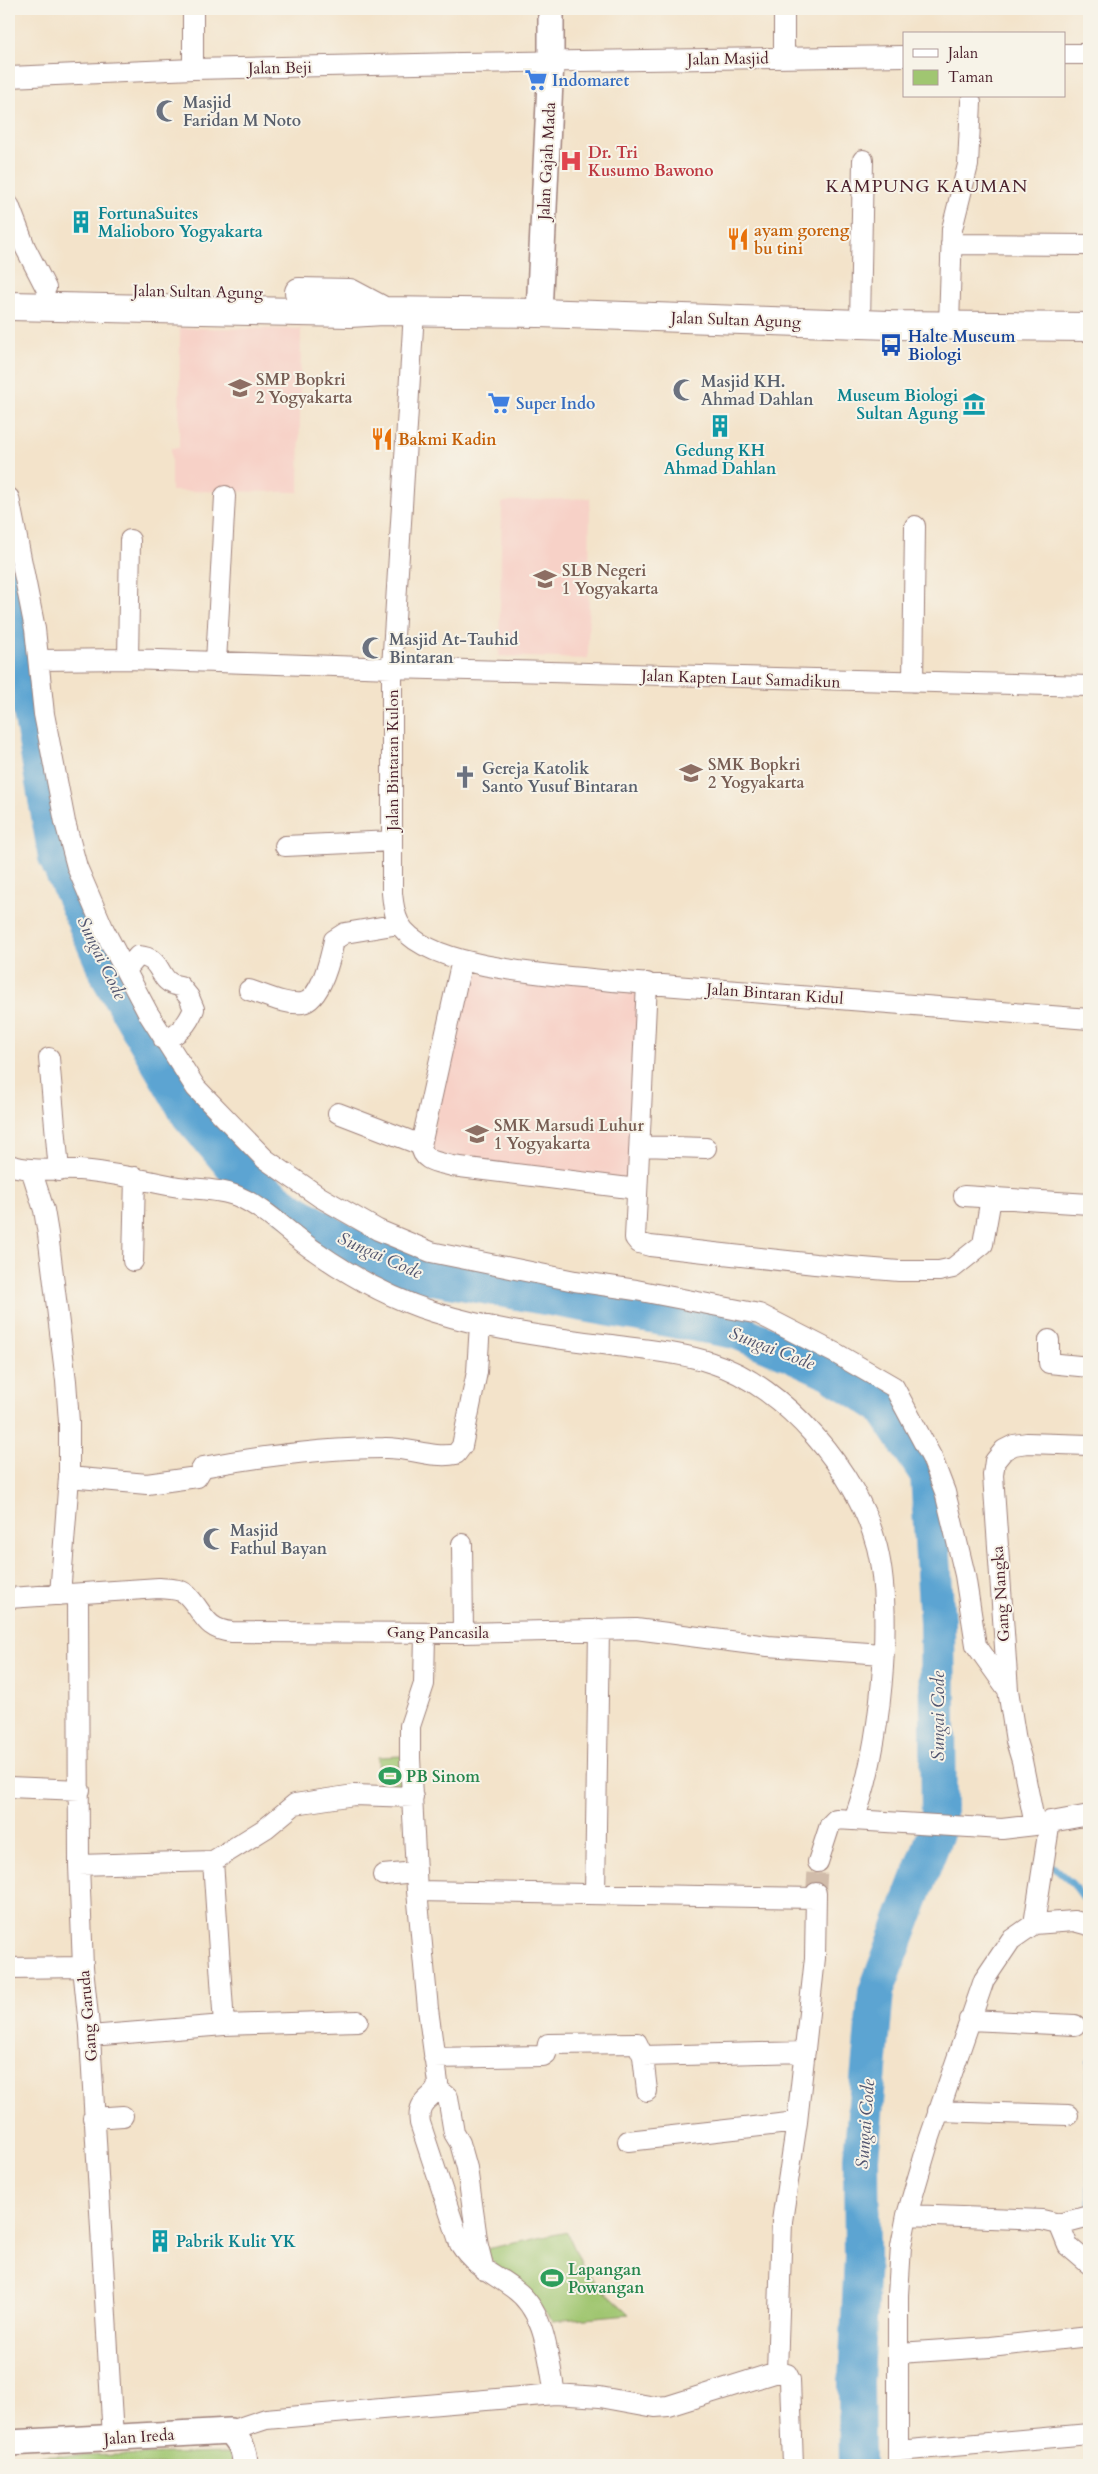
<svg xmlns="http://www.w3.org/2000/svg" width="1098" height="2474" viewBox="0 0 1098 2474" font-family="Cardo,serif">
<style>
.built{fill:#f7d1c7}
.green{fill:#a0c671;stroke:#75724e}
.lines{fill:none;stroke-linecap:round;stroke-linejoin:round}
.stream{stroke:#5ba4d2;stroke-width:6}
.river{stroke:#5ba4d2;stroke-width:36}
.minor-tunnel{stroke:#d1bcaa;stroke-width:20;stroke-dasharray:20 10;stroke-linecap:butt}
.minor-casing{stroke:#9e817a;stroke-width:22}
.tertiary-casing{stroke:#9e817a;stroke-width:28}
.primary-casing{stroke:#9e817a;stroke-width:30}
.minor{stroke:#fff;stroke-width:20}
.tertiary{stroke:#fff;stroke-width:25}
.primary{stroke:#fff;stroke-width:28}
.labels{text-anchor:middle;stroke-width:4;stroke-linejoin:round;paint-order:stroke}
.street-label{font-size:16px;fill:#4a1f2b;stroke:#f7f3e8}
.shop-label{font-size:16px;font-weight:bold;fill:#366cbe;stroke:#f7f3e8;text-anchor:start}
.worship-label{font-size:16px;font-weight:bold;fill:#5b616d;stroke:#f7f3e8;text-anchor:start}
.health-label{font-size:16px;font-weight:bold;fill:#be3a42;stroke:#f7f3e8;text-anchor:start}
.culture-label{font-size:16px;font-weight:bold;fill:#0d838f;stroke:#f7f3e8;text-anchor:start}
.food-label{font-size:16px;font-weight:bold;fill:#c56008;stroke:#f7f3e8;text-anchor:start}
.transit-label{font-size:16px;font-weight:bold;fill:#164399;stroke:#f7f3e8;text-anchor:start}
.education-label{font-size:16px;font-weight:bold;fill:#785e54;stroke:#f7f3e8;text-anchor:start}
.leisure-label{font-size:16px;font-weight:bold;fill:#27864d;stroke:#f7f3e8;text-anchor:start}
.neighbourhood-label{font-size:18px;letter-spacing:1px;fill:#4a1f2b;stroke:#f7f3e8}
.water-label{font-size:18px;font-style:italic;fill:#51546e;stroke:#f7f3e8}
</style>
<rect width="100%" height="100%" fill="#f7f3e8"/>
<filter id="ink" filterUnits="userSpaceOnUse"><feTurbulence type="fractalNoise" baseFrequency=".02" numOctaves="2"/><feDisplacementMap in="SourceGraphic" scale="10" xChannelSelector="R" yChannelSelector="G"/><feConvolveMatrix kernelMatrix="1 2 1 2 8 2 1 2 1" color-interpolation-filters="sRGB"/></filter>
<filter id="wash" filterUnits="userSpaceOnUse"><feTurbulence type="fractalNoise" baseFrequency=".0096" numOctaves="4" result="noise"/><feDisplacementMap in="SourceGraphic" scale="20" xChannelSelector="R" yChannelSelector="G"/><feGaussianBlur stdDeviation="1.12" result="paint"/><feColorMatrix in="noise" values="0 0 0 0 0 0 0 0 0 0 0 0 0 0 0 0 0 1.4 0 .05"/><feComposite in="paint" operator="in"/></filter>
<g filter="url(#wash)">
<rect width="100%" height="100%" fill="#f3e3ca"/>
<path class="built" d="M180 328 301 329 299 492 171 491V448H179Z
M590 498 588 659 499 656 502 503 510 501Z
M466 972 645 985 635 1186 428 1156Z"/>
<path class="green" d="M402 1756V1795L379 1796 378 1757Z
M567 2232 582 2265 595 2282 629 2314 553 2321 481 2250Z
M230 2453 231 2465H9V2457Z"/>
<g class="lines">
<path class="stream" d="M1047 1861 1072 1883 1089 1906
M1089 2062V2204"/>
<path class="river" d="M9 586 56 857 110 979 189 1115 237 1171 286 1206 345 1242 416 1274 736 1331 787 1352 828 1371 883 1407 928 1475 937 1623 939 1825 876 1992 861 2158 862 2257 856 2382 857 2465"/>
</g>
</g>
<g filter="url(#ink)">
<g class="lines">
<path class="minor-tunnel" d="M816 1893 818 1862"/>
<defs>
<path id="minor" d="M1064 54H1089
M784 57V9
M193 69V9
M9 77 193 69 461 63 904 56
M9 205 25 247 46 288
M951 244 1089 245
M414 312 392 668V893C393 903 394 914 399 923 424 970 562 975 612 981L1089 1019
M860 324 863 160
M949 325 952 229 968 165 971 102
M9 498 35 629 44 714 65 822 77 867 104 930 148 1013 196 1088 265 1159 320 1197 378 1230 431 1252 575 1281 636 1290 759 1314 837 1354 894 1387 932 1458 945 1492 965 1575 976 1645 1008 1690
M130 540 128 659 392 668 1089 686
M40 660 128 659
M216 662 225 496
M913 682 915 526
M285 846 392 841
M462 960 421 1145C422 1162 438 1162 452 1166L637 1189
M126 970 138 956C165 957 156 984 180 986L189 997 194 1009C187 1025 180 1033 164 1040
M647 983 635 1238 639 1243 650 1246 815 1264 899 1271H939L953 1268 983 1244 991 1198
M249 990C265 995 285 1005 302 1003 321 1000 331 956 334 940L345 933 399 924
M49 1058 59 1171
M338 1113 421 1145
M640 1146 706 1148
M9 1165C32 1172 55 1169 79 1170 111 1172 142 1180 173 1186 194 1190 217 1188 237 1196 266 1208 289 1234 315 1251 352 1277 392 1299 434 1312 492 1330 551 1338 611 1345 644 1350 680 1352 712 1363 785 1386 858 1473 877 1547 894 1615 880 1754 854 1819
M31 1169 44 1210 48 1234 66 1381 69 1422V1477L60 1595
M964 1196 1089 1204
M133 1261 135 1177
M1049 1340V1363L1089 1367
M1089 1445 1027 1443 1014 1445 1004 1450 995 1461 993 1475 1008 1690 1016 1741 1022 1761 1035 1825 1089 1815
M69 1477 147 1484 197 1477 203 1467C263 1456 323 1448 384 1448 408 1447 433 1459 456 1454L462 1446 477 1372 480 1324
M462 1544 463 1633
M78 1594 79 1865 83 1967 90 2036 113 2438
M9 1598 159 1588C168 1589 179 1588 186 1594 204 1611 203 1629 232 1632L463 1633 636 1629 768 1646 883 1654
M425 1633 424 1684 410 1726V1758L417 1891 428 2009 438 2083C436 2101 416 2096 420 2123L460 2244C474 2266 493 2273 513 2288 546 2311 548 2357 555 2394
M9 1787 80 1790
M213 1861 224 2025
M818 1862 830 1825 836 1819 1002 1829 1035 1825
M79 1865 213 1861 266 1828 295 1804 354 1795 413 1797
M383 1875 416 1872
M417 1891 816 1898
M595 1894 599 1629
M1034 1924 1050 1821
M9 1968 83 1967
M969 2020 1075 2025
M90 2036 224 2025 358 2021
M643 2056 805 2052
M434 2058 543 2056 546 2054 548 2044 637 2043 643 2056 647 2091
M437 2088 448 2097 454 2133 460 2143 467 2168 478 2246 484 2270
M938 2111 1068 2115
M93 2118 123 2116
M628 2141 797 2122
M907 2215 1042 2220 1059 2224 1068 2246 1089 2264
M1059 2224 1089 2216
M899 2353 990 2347 1089 2336
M777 2372 782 2221 797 2122 815 1958 816 1893
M230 2431 266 2419 555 2394 600 2397 655 2407 668 2406 777 2372 787 2374 790 2380 793 2465
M898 2451V2295L901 2246 907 2215 929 2140 984 1980 1011 1940 1034 1924 1074 1921 1089 1925
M898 2465V2451L1089 2434"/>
<path id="tertiary" d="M539 313 551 61V9
M9 2443 230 2431C240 2442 245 2450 245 2465"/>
<path id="primary" d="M299 292 350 293 382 310
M9 306 350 313 383 311 539 313 890 325 1089 327"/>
</defs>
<use href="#minor" class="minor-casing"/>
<use href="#tertiary" class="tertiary-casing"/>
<use href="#primary" class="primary-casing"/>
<use href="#minor" class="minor"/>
<use href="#tertiary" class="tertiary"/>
<use href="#primary" class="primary"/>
</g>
</g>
<defs>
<symbol id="supermarket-bare" viewBox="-9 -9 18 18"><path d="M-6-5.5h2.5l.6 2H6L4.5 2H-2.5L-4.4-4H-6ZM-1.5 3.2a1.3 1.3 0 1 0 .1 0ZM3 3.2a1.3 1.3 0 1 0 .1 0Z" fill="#3f7fe0" stroke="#f7f3e8" stroke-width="2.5" paint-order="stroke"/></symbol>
<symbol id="mosque-bare" viewBox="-9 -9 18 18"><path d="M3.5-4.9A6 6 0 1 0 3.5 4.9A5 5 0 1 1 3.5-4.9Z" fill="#6b7280" stroke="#f7f3e8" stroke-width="2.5" paint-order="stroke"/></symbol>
<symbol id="hospital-bare" viewBox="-9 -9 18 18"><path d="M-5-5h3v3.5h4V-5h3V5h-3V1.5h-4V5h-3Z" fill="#e0444e" stroke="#f7f3e8" stroke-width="2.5" paint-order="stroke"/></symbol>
<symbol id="building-bare" viewBox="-9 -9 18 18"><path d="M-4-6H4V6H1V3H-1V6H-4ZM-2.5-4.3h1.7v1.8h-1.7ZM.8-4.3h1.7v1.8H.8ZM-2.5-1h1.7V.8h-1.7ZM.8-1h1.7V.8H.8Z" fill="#0f9aa8" stroke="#f7f3e8" stroke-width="2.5" paint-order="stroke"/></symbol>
<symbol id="restaurant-bare" viewBox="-9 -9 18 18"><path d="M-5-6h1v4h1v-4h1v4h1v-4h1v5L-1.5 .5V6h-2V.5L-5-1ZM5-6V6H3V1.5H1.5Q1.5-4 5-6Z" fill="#e8710a" stroke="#f7f3e8" stroke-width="2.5" paint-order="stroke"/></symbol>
<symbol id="bus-bare" viewBox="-9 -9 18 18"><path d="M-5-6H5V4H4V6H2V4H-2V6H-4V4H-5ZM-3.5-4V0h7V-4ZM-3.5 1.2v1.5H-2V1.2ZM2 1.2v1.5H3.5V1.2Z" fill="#1a4fb4" stroke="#f7f3e8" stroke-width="2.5" paint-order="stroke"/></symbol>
<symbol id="school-bare" viewBox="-9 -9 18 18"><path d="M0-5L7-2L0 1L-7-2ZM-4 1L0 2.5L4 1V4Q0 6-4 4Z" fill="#8d6e63" stroke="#f7f3e8" stroke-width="2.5" paint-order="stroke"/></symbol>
<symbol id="museum-bare" viewBox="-9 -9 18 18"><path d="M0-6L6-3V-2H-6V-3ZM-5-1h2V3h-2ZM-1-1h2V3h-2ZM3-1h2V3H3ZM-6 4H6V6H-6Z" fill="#0f9aa8" stroke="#f7f3e8" stroke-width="2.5" paint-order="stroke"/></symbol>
<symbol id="church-bare" viewBox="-9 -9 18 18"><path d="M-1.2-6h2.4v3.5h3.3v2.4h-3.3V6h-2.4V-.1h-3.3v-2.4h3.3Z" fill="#6b7280" stroke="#f7f3e8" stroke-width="2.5" paint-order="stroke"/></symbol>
<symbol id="stadium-bare" viewBox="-9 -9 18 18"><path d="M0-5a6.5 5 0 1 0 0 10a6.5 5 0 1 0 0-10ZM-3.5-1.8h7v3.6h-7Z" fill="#2e9e5b" stroke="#f7f3e8" stroke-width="2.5" paint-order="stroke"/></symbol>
</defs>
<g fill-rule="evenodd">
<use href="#supermarket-bare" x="520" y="64" width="32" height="32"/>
<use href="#mosque-bare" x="151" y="95" width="32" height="32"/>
<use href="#hospital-bare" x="555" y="145" width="32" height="32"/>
<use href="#building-bare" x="65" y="206" width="32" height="32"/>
<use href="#restaurant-bare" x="722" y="223" width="32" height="32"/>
<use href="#bus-bare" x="875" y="329" width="32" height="32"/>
<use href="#school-bare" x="224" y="372" width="32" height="32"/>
<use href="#mosque-bare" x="668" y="374" width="32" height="32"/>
<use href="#supermarket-bare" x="483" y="387" width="32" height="32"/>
<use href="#museum-bare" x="958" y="388" width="32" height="32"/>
<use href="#building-bare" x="704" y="410" width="32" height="32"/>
<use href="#restaurant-bare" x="366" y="423" width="32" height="32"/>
<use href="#school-bare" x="529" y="563" width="32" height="32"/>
<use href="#mosque-bare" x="357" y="632" width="32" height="32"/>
<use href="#school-bare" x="675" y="757" width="32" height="32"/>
<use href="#church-bare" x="449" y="761" width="32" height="32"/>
<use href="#school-bare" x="461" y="1118" width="32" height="32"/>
<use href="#mosque-bare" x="198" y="1523" width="32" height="32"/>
<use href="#stadium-bare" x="374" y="1760" width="32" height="32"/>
<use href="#building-bare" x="144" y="2225" width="32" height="32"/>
<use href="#stadium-bare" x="536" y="2262" width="32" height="32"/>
</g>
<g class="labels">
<g class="street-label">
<text transform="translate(728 58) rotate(-1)" y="6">Jalan Masjid</text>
<text transform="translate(280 67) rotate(-1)" y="6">Jalan Beji</text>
<text transform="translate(546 161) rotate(-87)" y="6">Jalan Gajah Mada</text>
<text transform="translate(198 291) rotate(1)" y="6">Jalan Sultan Agung</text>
<text transform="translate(736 319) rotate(2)" y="6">Jalan Sultan Agung</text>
<text transform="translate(741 678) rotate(2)" y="6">Jalan Kapten Laut Samadikun</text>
<text transform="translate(392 760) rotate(-90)" y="6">Jalan Bintaran Kulon</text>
<text transform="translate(775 993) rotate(4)" y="6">Jalan Bintaran Kidul</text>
<text transform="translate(1000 1594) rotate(-94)" y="6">Gang Nangka</text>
<text x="438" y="1638">Gang Pancasila</text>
<text transform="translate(87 2016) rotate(-95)" y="6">Gang Garuda</text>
<text transform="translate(139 2436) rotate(-4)" y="6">Jalan Ireda</text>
</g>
<g class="shop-label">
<text x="552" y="86">Indomaret</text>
<text x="516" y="409">Super Indo</text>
</g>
<g class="worship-label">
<text x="183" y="108">Masjid<tspan x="183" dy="18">Faridan M Noto</tspan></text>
<text x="701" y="387">Masjid KH.<tspan x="701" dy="18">Ahmad Dahlan</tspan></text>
<text x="389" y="645">Masjid At-Tauhid<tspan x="389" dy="18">Bintaran</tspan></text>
<text x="482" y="774">Gereja Katolik<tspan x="482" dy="18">Santo Yusuf Bintaran</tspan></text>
<text x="230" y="1536">Masjid<tspan x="230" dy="18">Fathul Bayan</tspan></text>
</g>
<g class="health-label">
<text x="588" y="158">Dr. Tri<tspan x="588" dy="18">Kusumo Bawono</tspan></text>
</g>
<g class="culture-label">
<text x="98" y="219">FortunaSuites<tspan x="98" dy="18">Malioboro Yogyakarta</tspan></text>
<text x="958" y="401" text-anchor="end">Museum Biologi<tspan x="958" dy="18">Sultan Agung</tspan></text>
<text x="720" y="456" text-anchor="middle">Gedung KH<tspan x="720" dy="18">Ahmad Dahlan</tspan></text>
<text x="176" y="2247">Pabrik Kulit YK</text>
</g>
<g class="food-label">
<text x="754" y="236">ayam goreng<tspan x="754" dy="18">bu tini</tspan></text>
<text x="398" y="445">Bakmi Kadin</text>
</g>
<g class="transit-label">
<text x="908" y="342">Halte Museum<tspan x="908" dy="18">Biologi</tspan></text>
</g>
<g class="education-label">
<text x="256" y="385">SMP Bopkri<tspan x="256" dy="18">2 Yogyakarta</tspan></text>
<text x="562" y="576">SLB Negeri<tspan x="562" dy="18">1 Yogyakarta</tspan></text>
<text x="708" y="770">SMK Bopkri<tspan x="708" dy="18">2 Yogyakarta</tspan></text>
<text x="494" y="1131">SMK Marsudi Luhur<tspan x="494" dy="18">1 Yogyakarta</tspan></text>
</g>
<g class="leisure-label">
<text x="406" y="1782">PB Sinom</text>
<text x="568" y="2275">Lapangan<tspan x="568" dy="18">Powangan</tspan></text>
</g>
<g class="neighbourhood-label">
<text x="927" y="192">KAMPUNG KAUMAN</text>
</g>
<g class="water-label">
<text transform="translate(102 958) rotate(64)" y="6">Sungai Code</text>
<text transform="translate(380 1255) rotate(24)" y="6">Sungai Code</text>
<text transform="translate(772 1348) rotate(21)" y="6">Sungai Code</text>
<text transform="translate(938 1716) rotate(-90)" y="6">Sungai Code</text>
<text transform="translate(865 2124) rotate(-86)" y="6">Sungai Code</text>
</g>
</g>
<rect width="1098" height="2474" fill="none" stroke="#f7f3e8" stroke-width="30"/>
<rect x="903" y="32" width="162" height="65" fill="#f7f3e8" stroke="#b29e9c"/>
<rect x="913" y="49" width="25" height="8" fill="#ffffff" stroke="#b29e9c"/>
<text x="948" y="58" font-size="15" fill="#4a1f2b">Jalan</text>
<rect x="913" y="70" width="25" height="15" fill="#a0c671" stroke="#b29e9c"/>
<text x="948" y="82" font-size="15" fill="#4a1f2b">Taman</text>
</svg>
